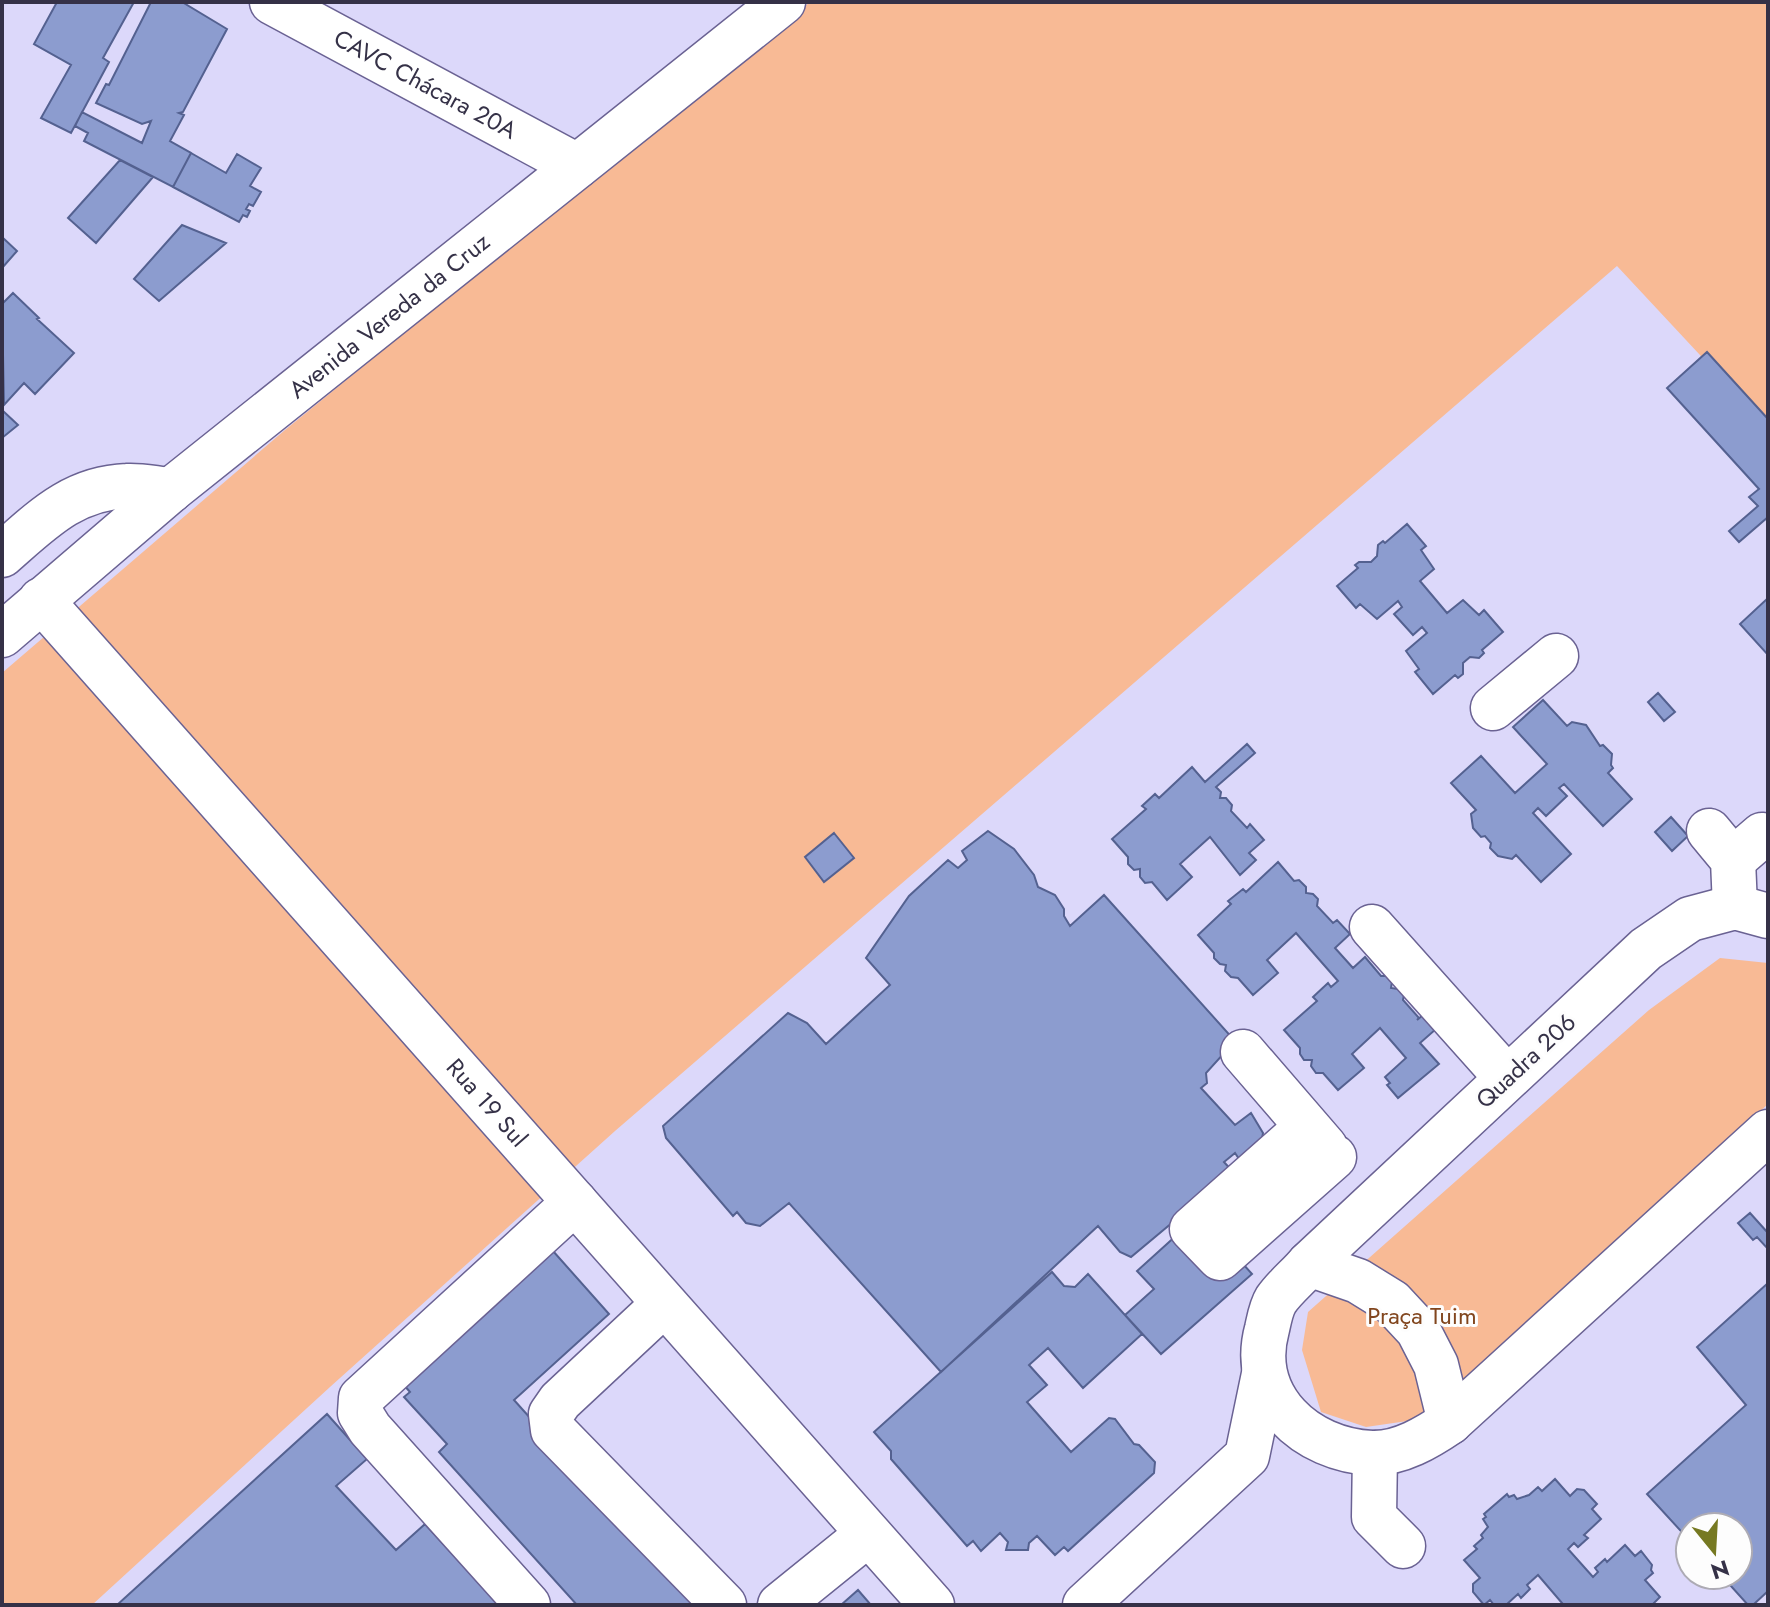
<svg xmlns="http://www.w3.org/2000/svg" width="1770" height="1607" viewBox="0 0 1770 1607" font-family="Jost,sans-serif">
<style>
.green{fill:#f8ba95}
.building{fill:#8c9ccf;stroke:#546190;stroke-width:2}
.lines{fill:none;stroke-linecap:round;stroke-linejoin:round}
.minor-casing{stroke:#6a6293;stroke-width:47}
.minor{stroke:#fff;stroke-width:44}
.labels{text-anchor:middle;stroke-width:6;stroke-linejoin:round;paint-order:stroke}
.street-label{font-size:24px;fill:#353147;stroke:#fdfdfd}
.park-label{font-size:24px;fill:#81451d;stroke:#fdfdfd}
</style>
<rect width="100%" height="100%" fill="#dcd8fa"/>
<path class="green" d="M810 2H1768V428L1617 266 615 1131 330 1387 92 1605H2V673L285 430Z
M1720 958 1768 963V1104L1428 1418 1366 1427 1321 1412 1302 1350 1308 1312 1649 1010Z"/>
<path class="building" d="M57 2H134L103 58 109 62 71 133 41 118 71 65 34 44Z
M151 2H182L227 29 183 112 179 113 184 115 170 141 191 153 173 187 84 141 88 133 75 126 82 112 142 143 151 121 142 124 96 103 106 84 109 85Z
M191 153 226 173 237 154 261 168 250 186 261 192 253 206 249 204 246 209 250 211 247 217 243 215 239 222 173 187Z
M120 160 153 177 96 243 68 218Z
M182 225 226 243 159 301 134 279Z
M2 237 17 251 2 268Z
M13 293 39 318 37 319 74 353 35 394 24 383 4 405 2 304Z
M1707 352 1768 419V517L1739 542 1729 531 1758 506 1749 497 1759 489 1667 388Z
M2 410 18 425 2 438Z
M1407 524 1426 546 1421 550 1434 569 1420 581 1447 613 1463 600 1479 615 1484 610 1503 632 1482 650 1484 653 1479 658 1470 657 1463 663V674L1458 678 1455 675 1433 694 1415 672 1419 669 1406 651 1427 633 1422 627 1413 635 1394 614 1402 607 1398 601 1377 619 1360 604 1356 608 1337 586 1358 568 1355 565 1359 562H1371L1377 556 1378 545 1383 541 1385 543Z
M1768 598V655L1740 624Z
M1658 693 1675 712 1664 721 1648 702Z
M1543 700 1567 726 1572 722 1586 725 1600 746 1603 745 1612 754 1611 765 1613 768 1608 773 1632 799 1603 826 1564 784 1559 788 1567 796 1546 816 1538 808 1533 813 1571 854 1541 882 1516 855 1512 859 1498 856 1490 848 1491 843 1485 836 1481 837 1473 828 1471 814 1476 810 1451 783 1481 756 1515 793 1547 764 1513 727Z
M1247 744 1255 753 1216 787 1221 792 1220 798H1226L1232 805 1231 811 1247 828 1250 824 1264 840 1249 853 1256 860 1240 875 1210 837 1180 864 1192 877 1167 900 1152 882 1145 883 1140 877V869L1134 870 1128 864V857L1112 839 1146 809 1142 806 1155 794 1159 798 1192 767 1205 782Z
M1671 817 1688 836 1672 851 1655 832Z
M988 831 1014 849 1034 875 1038 887 1055 895 1064 909V916L1070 926 1104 895 1235 1041 1206 1073 1207 1083 1201 1088 1235 1125 1251 1113 1263 1133 1262 1139 1241 1162 1235 1153 1224 1162 1233 1172 1131 1257 1120 1252 1098 1226 941 1372 789 1203 760 1226 746 1223 737 1212 733 1216 666 1138 663 1126 788 1013 807 1023 826 1044 890 985 866 958 909 896 948 860 958 868 967 860 962 851Z
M834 833 854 858 824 882 805 857Z
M1278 862 1294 881 1299 880 1306 887V893L1313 894 1318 899 1317 906 1333 923 1337 920 1350 934 1335 948 1353 968 1365 957 1381 976H1386L1392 982 1391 988 1398 989 1404 995 1403 1000 1419 1018 1417 1020 1423 1015 1436 1029 1420 1043 1439 1064 1398 1098 1387 1085 1390 1083 1385 1077 1406 1058 1380 1028 1352 1054 1364 1068 1338 1090 1323 1073H1316L1311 1066 1312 1060H1304L1300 1054V1048L1284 1030 1317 1001 1313 997 1328 983 1331 987 1338 981 1296 933 1267 960 1278 973 1253 995 1238 978 1231 977 1225 971 1226 965 1220 964 1214 958V953L1198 935 1231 904 1228 901 1243 889 1246 892Z
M1750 1213 1768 1233V1249L1757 1237 1753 1240 1738 1223Z
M1199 1215 1252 1274 1161 1354 1125 1315 1154 1289 1137 1271Z
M553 1251 609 1314 514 1400 698 1605H577L439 1452 447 1444 404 1397 410 1392 403 1384Z
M1052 1272 1064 1286 1075 1287 1088 1274 1142 1334 1083 1388 1048 1348 1029 1365 1047 1385 1027 1402 1071 1452 1109 1418 1115 1419 1134 1444 1139 1445 1155 1462 1154 1473 1068 1551 1064 1547 1055 1555 1037 1536 1029 1543 1028 1550H1006L1008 1542 1000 1533 981 1551 973 1541 967 1546 891 1459V1451L874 1432Z
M1768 1283V1591L1753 1605H1748L1721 1575H1738V1527H1690V1541L1647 1494 1746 1405 1697 1347Z
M327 1414 367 1459 336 1486 396 1550 425 1524 499 1605H117Z
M1555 1479 1570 1496 1577 1489 1584 1490 1597 1504 1592 1509 1601 1519 1584 1535 1588 1538 1578 1547 1574 1543 1568 1549 1593 1577 1598 1572 1595 1568 1605 1559 1607 1562 1625 1545 1635 1556 1641 1551 1652 1565 1651 1570 1653 1573 1645 1580 1660 1597 1652 1605H1560L1562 1603 1538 1575 1527 1585 1530 1589 1521 1598 1518 1594 1506 1605H1494L1490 1600 1484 1605 1473 1592V1584L1480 1578 1464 1560 1477 1549 1474 1546 1483 1538 1481 1535 1488 1527 1483 1519 1486 1517 1484 1514 1507 1494 1509 1497 1514 1495 1517 1499 1529 1495 1538 1487 1542 1491Z
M858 1590 871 1605H841Z"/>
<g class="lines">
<defs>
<g id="minor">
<path id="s1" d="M272 2 577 166"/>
<path d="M2 555C41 521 72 488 127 486 141 485 157 489 171 490"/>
<path id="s2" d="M41 600 932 1605"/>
<path id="s3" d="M2 635 171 490 783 2"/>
<path d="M1493 708 1556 656"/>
<path d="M1709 831 1733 860 1735 907"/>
<path d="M1733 860 1762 835"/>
<path d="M1768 916 1735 907 1690 919 1646 949 1309 1264C1299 1276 1285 1287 1276 1300 1271 1308 1269 1320 1267 1329 1248 1398 1306 1450 1372 1453 1400 1454 1428 1437 1450 1422L1768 1132"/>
<path d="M1372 927 1507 1078"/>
<path d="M1243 1052 1325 1147"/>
<path d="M1307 1127 1192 1229 1220 1258 1334 1157"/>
<path d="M1309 1264 1358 1281 1392 1302 1418 1330 1436 1365 1450 1422"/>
<path d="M664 1304 560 1401 551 1414 553 1430 724 1605"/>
<path d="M1375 1453 1374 1517 1403 1546"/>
<path d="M528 1605 370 1429 360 1413 361 1398 575 1202"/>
<path d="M780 1605 868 1534"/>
<path d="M1085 1605 1247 1456 1264 1374"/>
</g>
</defs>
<use href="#minor" class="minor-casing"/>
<use href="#minor" class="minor"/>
</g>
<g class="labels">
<g class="street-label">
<text dy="8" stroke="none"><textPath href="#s1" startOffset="174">CAVC Chácara 20A</textPath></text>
<text dy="8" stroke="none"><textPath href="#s3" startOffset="502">Avenida Vereda da Cruz</textPath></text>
<text transform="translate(1526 1061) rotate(-43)" y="8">Quadra 206</text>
<text dy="8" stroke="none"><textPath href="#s2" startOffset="672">Rua 19 Sul</textPath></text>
</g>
<g class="park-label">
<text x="1422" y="1324">Praça Tuim</text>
</g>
</g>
<rect width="1770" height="1607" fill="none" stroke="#353147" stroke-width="8"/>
<g transform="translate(1714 1551) rotate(162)"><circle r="38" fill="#fdfdfd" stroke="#adabb4" stroke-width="2"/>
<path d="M0-6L14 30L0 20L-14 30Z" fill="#767922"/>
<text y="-12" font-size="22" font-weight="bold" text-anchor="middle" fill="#353147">N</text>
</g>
</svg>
